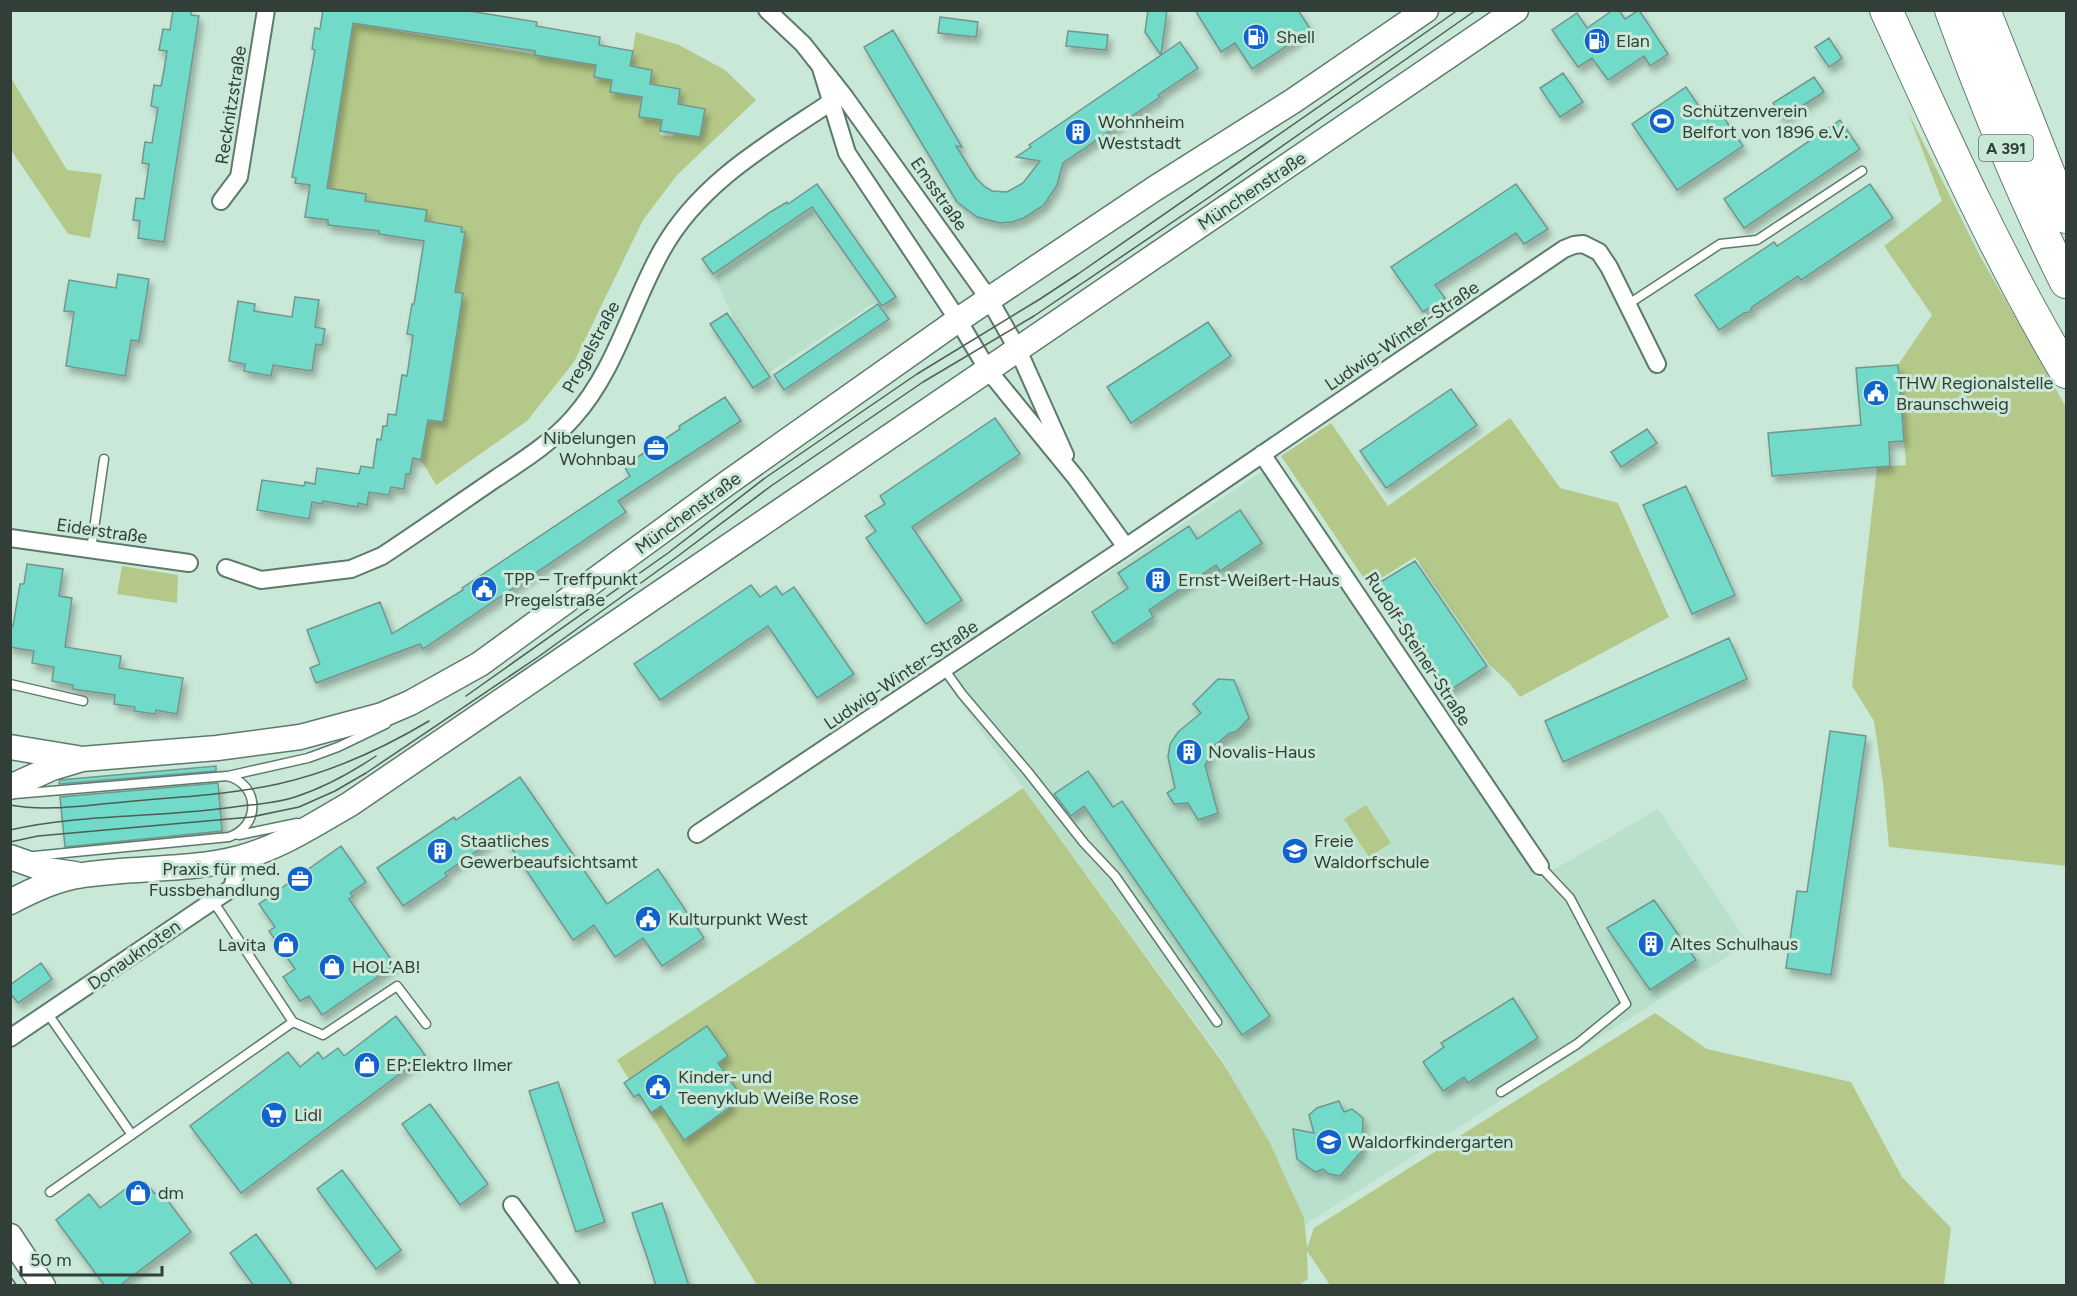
<svg xmlns="http://www.w3.org/2000/svg" width="2077" height="1296" viewBox="0 0 2077 1296" font-family="Figtree,sans-serif">
<style>
.built{fill:#b9e0cb}
.green{fill:#b4c989}
.building{fill:#72dac8;stroke:#72958e;stroke-width:1.5;filter:url(#shadow)}
.lines{fill:none;stroke-linecap:round;stroke-linejoin:round}
.lane-casing{stroke:#5d7a6b;stroke-width:11}
.street-casing{stroke:#5d7a6b;stroke-width:20}
.secondary-casing{stroke:#5d7a6b;stroke-width:27}
.highway-casing{stroke:#5d7a6b;stroke-width:34}
.lane{stroke:#fff;stroke-width:8}
.street{stroke:#fff;stroke-width:16}
.secondary{stroke:#fff;stroke-width:24}
.highway{stroke:#fff;stroke-width:32}
.tram{stroke:#4e5e55;stroke-width:1.5}
.labels{text-anchor:middle;stroke-width:6;stroke-linejoin:round;paint-order:stroke}
.shield{fill:#c9e8d7;stroke:#5f7268;stroke-width:1.5}
.shield-label{font-size:16px;font-weight:bold;fill:#323f38}
.poi-label{font-size:18px;fill:#323f38;stroke:#c9e8d7;text-anchor:start}
.street-label{font-size:18px;fill:#323f38;stroke:#c9e8d7}
</style>
<defs>
<filter id="shadow"><feDropShadow dx="3.5" dy="6" stdDeviation="3" flood-color="#0004"/></filter>
</defs>
<rect width="100%" height="100%" fill="#c9e8d7"/>
<path class="built" d="M811 211 874 303 770 372 729 310 715 277Z
M1263 471 1538 879 1658 809 1748 943 1300 1228 1224 1062 945 681Z"/>
<path class="green" d="M353 23 596 65 594 77 612 80 610 92 642 97 639 117 662 120 660 135 673 137 674 133 700 137 705 109 678 104 680 89 650 84 652 70 630 66 636 32 679 45 725 70 756 100 677 175 643 220 574 362 527 421 436 485 421 460 423 446 415 445 428 420 443 422 445 411 436 410 439 395 447 396 459 320 452 304 461 305 463 293 449 291 458 277 459 266 455 265 465 232H461V227L441 224H425L427 210 365 201 366 194 327 188Z
M11 78 67 170 102 174 90 238 68 234 11 150Z
M1907 110 1980 256 2066 407V866L1889 847 1883 783 1874 721 1852 686 1877 467 1906 465 1898 365 1932 315 1884 246 1942 201Z
M1510 418 1560 488 1618 503 1669 617 1520 697 1510 684 1490 665 1415 557 1369 586 1281 456 1331 423 1388 506Z
M122 566 178 575 177 603 117 594Z
M1023 788 1223 1063 1269 1141 1304 1218 1307 1248 1314 1228 1655 1013 1707 1049 1851 1082 1902 1177 1951 1228 1944 1285H1330L1307 1251 1308 1279 1299 1285H757L617 1060 779 954Z
M1366 805 1391 843 1369 857 1344 819Z"/>
<path class="building" d="M173 10H191V15L199 16 164 242 138 238 140 221 133 220 136 198 144 199 149 164 142 163 145 142 152 143 155 125 158 108 151 106 154 85 161 86 164 70 167 51 159 50 163 29 170 30Z
M323 10H463L537 22 536 26 600 37 599 45 633 51 630 66 652 70 650 84 680 89 678 104 705 109 700 137 660 131 662 120 639 117 642 97 610 92 612 80 594 77 596 65 535 55V51L353 23 327 188 366 194 365 201 427 210 425 221 462 227 461 232H465L455 292 463 293 443 422 428 420 421 460 413 458 410 474H406L404 489 391 487 389 495 369 492 367 505 358 503V507L323 501 322 504 312 502 309 519 257 510 262 480 304 486 305 482 315 484 317 468 359 474 361 466 373 468 377 439 381 440 383 426H387L388 414 396 415 402 375 407 376 413 335 407 334 412 304H414L424 241 379 234V231L328 225V220L305 217 310 185 295 183 296 178 292 177 315 50 312 49 315 28 320 29Z
M1148 10H1167L1161 55 1180 42 1198 68 1158 95 1160 97 1063 163 1057 185 1044 205 1024 218 1012 222 1000 223 977 217 957 202 864 47 893 30 962 147 956 146 976 178 985 187 992 191 1007 192 1023 183 1040 161 1016 157 1031 147 1029 145 1161 55 1145 32Z
M1195 10H1298L1311 30 1252 69 1235 43 1221 52Z
M1613 10H1619L1625 19 1639 10 1668 54 1650 66 1644 56 1608 80 1592 58 1578 67 1552 30 1577 13 1587 28Z
M940 17 978 22 976 37 938 33Z
M1068 31 1108 35 1106 50 1066 46Z
M1829 38 1842 58 1829 67 1815 47Z
M1563 73 1583 102 1560 117 1540 88Z
M1814 77 1824 92 1783 118 1773 103Z
M1686 87 1708 120 1720 112 1743 146 1677 190 1632 124Z
M1840 120 1860 149 1744 228 1724 199Z
M817 184 896 297 882 306 812 207 713 274 702 259 772 211 787 202 788 204Z
M1516 184 1548 229 1524 244 1516 233 1435 285 1445 298 1423 312 1391 267Z
M1870 184 1893 218 1801 280 1798 276 1752 307 1750 312 1744 313 1719 330 1695 295 1774 242 1777 246Z
M118 274 149 279 139 341 131 340 125 376 66 366 74 312 64 311 69 280 116 288Z
M295 297 319 300 315 327 325 329 322 345 316 344 312 371 273 365 271 376 244 371 245 364 229 361 238 301 255 304 254 311 292 317Z
M878 304 889 319 784 390 774 375Z
M727 313 770 377 753 388 710 324Z
M1208 322 1231 356 1131 423 1107 387Z
M1898 365 1904 441 1889 442 1890 466 1772 476 1768 433 1861 425 1856 368Z
M1451 389 1477 425 1386 488 1360 451Z
M725 397 741 421 618 501 626 512 423 649 420 644 316 683 310 668 320 664 307 630 380 602 392 634 463 590 462 588 630 476 624 466 680 429 679 426Z
M995 418 1020 454 912 527 962 600 926 624 866 538 876 531 865 516 885 504 880 496Z
M1647 429 1657 443 1621 467 1611 452Z
M1686 486 1735 595 1692 614 1643 505Z
M1240 510 1262 543 1220 571 1216 565 1149 610 1153 617 1113 644 1092 612 1128 588 1118 573 1189 526 1197 539Z
M1415 561 1487 666 1449 691 1377 584Z
M27 564 63 569 59 596 72 598 65 647 121 656 119 668 183 678 177 714 156 710 155 714 134 711 135 707 114 704 115 695 73 689V685L52 681 54 667 32 663 34 651 10 647V626H13L20 584H24Z
M751 585 760 597 776 586 782 595 794 587 854 674 817 698 768 626 660 700 634 664Z
M1729 638 1747 679 1563 762 1545 721Z
M1218 679 1234 680 1249 718 1237 731 1228 734 1218 743 1209 748 1210 757 1205 765 1218 813 1198 820 1188 803 1174 804 1167 793 1175 788 1168 757 1170 744 1178 732 1201 713 1193 704Z
M1830 731 1866 736 1831 975 1786 968 1797 891 1807 892Z
M216 766V771L59 784 60 780Z
M1088 771 1113 807 1122 801 1270 1016 1242 1035 1084 806 1071 816 1054 794Z
M520 777 607 904 658 869 704 938 662 966 643 938 615 957 594 925 573 940 502 834 445 873 447 876 403 906 377 868 454 817 456 820Z
M218 783 222 831 65 847 60 797Z
M341 846 366 882 350 893 353 896 349 899 395 965 322 1015 309 996 300 1001 283 977 295 969 269 931 275 927 259 904Z
M1654 900 1696 960 1650 990 1607 928Z
M41 963 52 979 18 1003 10 993V985Z
M1513 998 1538 1038 1468 1083 1464 1077 1443 1091 1423 1062 1444 1047 1441 1043Z
M396 1016 425 1055 241 1193 190 1126 288 1052 300 1067 318 1052 323 1059 338 1048 344 1056Z
M707 1026 728 1056 718 1063 738 1091 728 1098 733 1105 684 1140 661 1106 651 1113 639 1094 634 1097 624 1083Z
M558 1082 605 1222 576 1232 529 1091Z
M1339 1101 1344 1112 1352 1109 1363 1118 1362 1151 1340 1176 1329 1174 1323 1169 1315 1172 1297 1159 1293 1129 1314 1133 1309 1115 1317 1108Z
M430 1104 488 1184 460 1205 402 1124Z
M342 1170 401 1250 376 1269 317 1189Z
M136 1181 140 1186 145 1182 155 1194 160 1190 191 1232 119 1286H105L56 1220 89 1194 100 1208Z
M662 1203 677 1250 689 1286H656L648 1260 632 1213Z
M256 1234 285 1274 293 1286H254L230 1253Z"/>
<g class="lines">
<defs>
<path id="lane" d="M1627 305 1720 244 1757 240 1862 171
M91 550 104 459
M944 669 962 694 1028 772 1084 843 1115 876 1217 1022
M10 684 83 701
M228 776 308 758 338 747 386 724
M15 794 227 776C260 784 261 826 229 837L34 856
M239 835 297 823
M213 901 293 1022 323 1035 397 986 426 1024
M48 1014 132 1135
M1501 1092 1577 1044 1626 1004 1570 898 1540 866
M50 1192 293 1022"/>
<path id="street" d="M767 10 803 44 844 96 989 299 1018 350 1065 455
M820 65 847 153 958 320 988 370 1076 478 1126 547
M221 201 239 177 266 10
M1262 454 1540 866
M10 538 189 563
M226 568 261 580 351 569 382 556C420 531 457 505 495 479 522 461 551 443 573 418 616 370 631 305 662 250 700 182 768 144 831 102L844 96
M697 834 1126 547 1564 249 1574 245 1583 244 1599 252 1609 267 1657 364
M10 1038 232 888 240 858
M512 1205 571 1286"/>
<path id="secondary" d="M10 747 77 758
M10 787 52 768 82 759 217 748 300 737 382 715 410 703 480 664 726 484 958 320 1154 189 1293 101 1426 10
M10 857 47 870 75 874
M10 902C33 890 58 878 83 875 134 867 190 871 239 858 279 848 315 824 350 804L1516 10
M10 1236 43 1286"/>
<path id="highway" d="M1886 10C1942 133 1997 256 2066 372
M1951 10C1985 103 2022 194 2066 282
M1984 10 2066 217"/>
</defs>
<use href="#lane" class="lane-casing"/>
<use href="#street" class="street-casing"/>
<use href="#secondary" class="secondary-casing"/>
<use href="#highway" class="highway-casing"/>
<use href="#lane" class="lane"/>
<use href="#street" class="street"/>
<use href="#secondary" class="secondary"/>
<use href="#highway" class="highway"/>
<path class="tram" d="M466 696 668 553 765 478 917 374 1040 299 1078 274 1458 10
M10 805C47 812 87 805 124 802 175 797 228 795 278 784 332 772 382 749 429 721
M10 830C84 813 166 818 241 806 259 804 278 803 295 797 323 788 352 772 376 756
M10 842 38 836 251 817 299 807 335 791 366 773 538 657 674 559 771 486 923 382 1034 316 1211 196 1476 10
M10 1276 17 1286"/>
</g>
<defs>
<symbol id="fuel-disc" viewBox="-11 -11 22 22"><circle r="9.5" fill="#0f63cd" stroke="#c9e8d7"/><path d="M-5.5-6h7V0h2V4h1.3V-2.5L3-4.5l.8-.8L6-3V5H2.5V1h-1V6h-7ZM-4.2-4.7v3.2H.2V-4.7Z" fill="#fff"/></symbol>
<symbol id="stadium-disc" viewBox="-11 -11 22 22"><circle r="9.5" fill="#0f63cd" stroke="#c9e8d7"/><path d="M0-5a6.5 5 0 1 0 0 10a6.5 5 0 1 0 0-10ZM-3.5-1.8h7v3.6h-7Z" fill="#fff"/></symbol>
<symbol id="building-disc" viewBox="-11 -11 22 22"><circle r="9.5" fill="#0f63cd" stroke="#c9e8d7"/><path d="M-4-6H4V6H1V3H-1V6H-4ZM-2.5-4.3h1.7v1.8h-1.7ZM.8-4.3h1.7v1.8H.8ZM-2.5-1h1.7V.8h-1.7ZM.8-1h1.7V.8H.8Z" fill="#fff"/></symbol>
<symbol id="civic-disc" viewBox="-11 -11 22 22"><circle r="9.5" fill="#0f63cd" stroke="#c9e8d7"/><path d="M-.6-6.5H3V-4.5H.6V-3L4-1V1h2V6H-6V1h2V-1L-.6-3ZM-1.2 2.5V6h2.4V2.5Z" fill="#fff"/></symbol>
<symbol id="office-disc" viewBox="-11 -11 22 22"><circle r="9.5" fill="#0f63cd" stroke="#c9e8d7"/><path d="M-6-3h4V-5.5h4V-3h4V5H-6ZM-1-4.5V-3h2v-1.5ZM-6 0V1H6V0Z" fill="#fff"/></symbol>
<symbol id="school-disc" viewBox="-11 -11 22 22"><circle r="9.5" fill="#0f63cd" stroke="#c9e8d7"/><path d="M0-5L7-2L0 1L-7-2ZM-4 1L0 2.5L4 1V4Q0 6-4 4Z" fill="#fff"/></symbol>
<symbol id="shop-disc" viewBox="-11 -11 22 22"><circle r="9.5" fill="#0f63cd" stroke="#c9e8d7"/><path d="M-5-2.5h2.3a2.7 3.5 0 0 1 5.4 0H5L5.5 6h-11ZM-1.5-2.5h3a1.5 2.3 0 0 0-3 0Z" fill="#fff"/></symbol>
<symbol id="supermarket-disc" viewBox="-11 -11 22 22"><circle r="9.5" fill="#0f63cd" stroke="#c9e8d7"/><path d="M-6-5.5h2.5l.6 2H6L4.5 2H-2.5L-4.4-4H-6ZM-1.5 3.2a1.3 1.3 0 1 0 .1 0ZM3 3.2a1.3 1.3 0 1 0 .1 0Z" fill="#fff"/></symbol>
</defs>
<g fill-rule="evenodd">
<use href="#fuel-disc" x="1241" y="22" width="30" height="30"/>
<use href="#fuel-disc" x="1582" y="26" width="30" height="30"/>
<use href="#stadium-disc" x="1647" y="106" width="30" height="30"/>
<use href="#building-disc" x="1063" y="117" width="30" height="30"/>
<use href="#civic-disc" x="1861" y="378" width="30" height="30"/>
<use href="#office-disc" x="641" y="433" width="30" height="30"/>
<use href="#building-disc" x="1143" y="565" width="30" height="30"/>
<use href="#civic-disc" x="469" y="574" width="30" height="30"/>
<use href="#building-disc" x="1174" y="737" width="30" height="30"/>
<use href="#building-disc" x="425" y="836" width="30" height="30"/>
<use href="#school-disc" x="1280" y="836" width="30" height="30"/>
<use href="#office-disc" x="285" y="864" width="30" height="30"/>
<use href="#civic-disc" x="633" y="904" width="30" height="30"/>
<use href="#building-disc" x="1636" y="929" width="30" height="30"/>
<use href="#shop-disc" x="271" y="930" width="30" height="30"/>
<use href="#shop-disc" x="317" y="952" width="30" height="30"/>
<use href="#shop-disc" x="352" y="1050" width="30" height="30"/>
<use href="#civic-disc" x="643" y="1072" width="30" height="30"/>
<use href="#supermarket-disc" x="259" y="1100" width="30" height="30"/>
<use href="#school-disc" x="1314" y="1127" width="30" height="30"/>
<use href="#shop-disc" x="123" y="1178" width="30" height="30"/>
</g>
<g class="labels">
<rect class="shield" x="1979" y="135" width="54" height="26" rx="4.5"/>
<g class="shield-label">
<text x="2006" y="154">A 391</text>
</g>
<g class="poi-label">
<text x="1276" y="43">Shell</text>
<text x="1616" y="47">Elan</text>
<text x="1682" y="117">Schützenverein<tspan x="1682" dy="21">Belfort von 1896 e.V.</tspan></text>
<text x="1098" y="128">Wohnheim<tspan x="1098" dy="21">Weststadt</tspan></text>
<text x="1896" y="389">THW Regionalstelle<tspan x="1896" dy="21">Braunschweig</tspan></text>
<text x="636" y="444" text-anchor="end">Nibelungen<tspan x="636" dy="21">Wohnbau</tspan></text>
<text x="504" y="585">TPP – Treffpunkt<tspan x="504" dy="21">Pregelstraße</tspan></text>
<text x="1178" y="586">Ernst-Weißert-Haus</text>
<text x="1208" y="758">Novalis-Haus</text>
<text x="460" y="847">Staatliches<tspan x="460" dy="21">Gewerbeaufsichtsamt</tspan></text>
<text x="1314" y="847">Freie<tspan x="1314" dy="21">Waldorfschule</tspan></text>
<text x="280" y="875" text-anchor="end">Praxis für med.<tspan x="280" dy="21">Fussbehandlung</tspan></text>
<text x="668" y="925">Kulturpunkt West</text>
<text x="1670" y="950">Altes Schulhaus</text>
<text x="266" y="951" text-anchor="end">Lavita</text>
<text x="352" y="973">HOL’AB!</text>
<text x="386" y="1071">EP:Elektro Ilmer</text>
<text x="678" y="1083">Kinder- und<tspan x="678" dy="21">Teenyklub Weiße Rose</tspan></text>
<text x="294" y="1121">Lidl</text>
<text x="1348" y="1148">Waldorfkindergarten</text>
<text x="158" y="1199">dm</text>
</g>
<g class="street-label">
<text transform="translate(231 105) rotate(-81)" y="6">Recknitzstraße</text>
<text transform="translate(1252 191) rotate(-34)" y="6">Münchenstraße</text>
<text transform="translate(939 194) rotate(55)" y="6">Emsstraße</text>
<text transform="translate(1402 336) rotate(-34)" y="6">Ludwig-Winter-Straße</text>
<text transform="translate(591 347) rotate(-62)" y="6">Pregelstraße</text>
<text transform="translate(688 513) rotate(-36)" y="6">Münchenstraße</text>
<text transform="translate(102 531) rotate(8)" y="6">Eiderstraße</text>
<text transform="translate(1418 649) rotate(57)" y="6">Rudolf-Steiner-Straße</text>
<text transform="translate(901 675) rotate(-34)" y="6">Ludwig-Winter-Straße</text>
<text transform="translate(134 955) rotate(-35)" y="6">Donauknoten</text>
</g>
</g>
<rect width="2077" height="1296" fill="none" stroke="#323f38" stroke-width="24"/>
<path d="M21 1266v9h141v-9" fill="none" stroke="#323f38" stroke-width="3"/>
<text x="30" y="1266" font-size="18" fill="#323f38" stroke="#c9e8d7" stroke-width="4.5" paint-order="stroke">50 m</text>
</svg>
